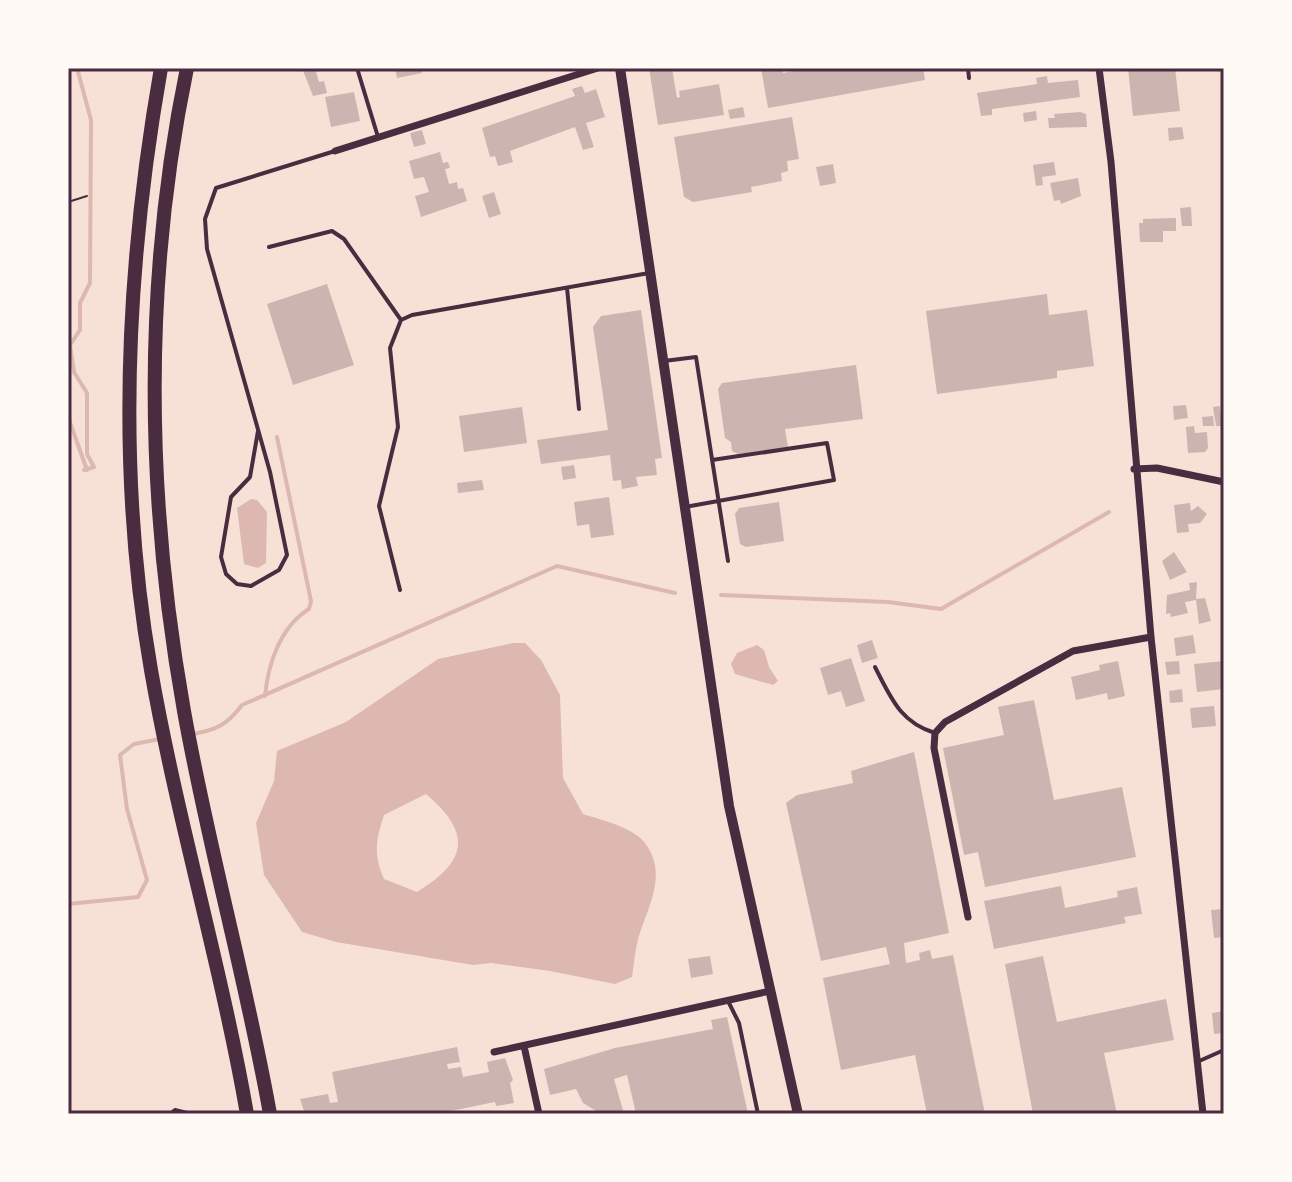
<svg xmlns="http://www.w3.org/2000/svg" width="1292" height="1182" viewBox="0 0 1292 1182" font-family="Manrope,sans-serif">
<style>
.water{fill:#dcb8b0;fill-rule:evenodd}
.lines{fill:none;stroke-linecap:round;stroke-linejoin:round}
.stream{stroke:#dcb8b0;stroke-width:4}
.building{fill:#ccb4b1}
.path{stroke:#4a2c40;stroke-width:2}
.service{stroke:#4a2c40;stroke-width:4}
.minor{stroke:#4a2c40;stroke-width:7}
.secondary{stroke:#4a2c40;stroke-width:10}
.motorway{stroke:#4a2c40;stroke-width:14}
.neatline{fill:none;stroke:#4a2c40;stroke-width:3}
</style>
<rect width="100%" height="100%" fill="#f7e1d7"/>
<path class="water" d="M251 499 257 500 267 512 266 563 258 568 244 564 237 508Z
M513 643H525L541 660 560 695 563 778 583 814C601 820 633 827 645 843 669 875 647 908 638 939 635 951 634 964 632 977L615 984 550 971 491 963 473 965 336 942 302 932 264 875 256 823 274 781 277 751 346 722 438 659ZM426 794C472 833 468 861 417 892L384 879C373 854 376 840 384 815Z
M757 645 764 650 769 667 778 681 773 685 735 674 731 664 737 653Z"/>
<g class="lines">
<path class="stream" d="M77 68 91 120 90 283 80 303V330L70 345 74 372 87 393V454L94 467 84 470
M68 417 87 470
M721 595 888 602 941 609 1109 512
M265 696C268 664 280 627 309 609L311 601 277 437
M193 734C216 730 227 725 242 705L557 566 675 593
M68 904 138 897 147 880 127 809 120 755 134 744 160 739"/>
</g>
<path class="building" d="M302 68H329L316 72 319 82 324 81 327 93 313 96Z
M395 68H421L422 73 397 78Z
M649 68H672L677 98 680 97 679 91 719 84 724 115 658 125Z
M761 68H782L783 73 809 68H923L925 80 768 108Z
M1128 68H1175L1180 111 1133 116Z
M1047 76 1048 83 1078 80 1080 97 992 109V115L981 116 977 93 1037 84 1036 78Z
M582 86 585 93 596 89 605 117 586 123 594 147 583 150 575 127 510 151 513 162 498 166 495 156 490 157 482 128 575 96 572 89Z
M354 92 360 121 331 127 325 97Z
M743 107 745 117 730 119 728 110Z
M1036 111 1037 120 1024 122 1023 113Z
M1080 112 1086 114 1087 127 1049 128 1048 118H1055L1054 114Z
M792 117 799 159 787 161 788 171 781 173 782 181 751 187 752 192 693 202 684 197 674 137Z
M1182 127 1184 139 1169 141 1168 128Z
M422 130 426 144 414 147 410 133Z
M440 152 443 163 448 162 450 168 445 169 449 184 457 182 458 189 463 188 467 201 421 217 415 196 429 192 424 177 414 179 409 161Z
M1054 162 1056 175 1042 177 1043 185 1036 186 1033 165Z
M833 164 836 183 820 186 816 167Z
M1078 178 1081 196 1061 204 1060 200 1054 201 1050 183Z
M494 192 501 214 489 218 482 196Z
M1191 207 1192 226H1182L1180 208Z
M1176 218V231H1163V242H1140L1139 223H1143V219Z
M327 284 354 365 293 385 267 304Z
M1047 294 1049 315 1087 310 1094 366 1057 371V378L937 394 926 311Z
M641 310 662 458 655 459 657 475 636 477 638 486 622 489 621 480 613 481 610 455 541 464 537 440 608 430 593 327 601 316Z
M856 365 863 419 785 429 788 447 738 454 732 451 731 442 725 438 718 389 722 383Z
M1186 405 1188 418 1174 420 1173 406Z
M1220 406 1222 426H1216L1213 407Z
M522 407 527 443 464 452 459 416Z
M1213 416 1214 426H1203L1202 417Z
M1194 426 1195 433 1207 432 1208 448 1205 452 1188 453 1186 427Z
M574 465 576 478 563 480 561 467Z
M482 480 484 490 458 493 457 483Z
M609 497 614 535 591 538 589 524 577 526 574 502Z
M779 502 784 541 746 547 740 544 735 514 739 508Z
M1190 503 1191 511 1198 506 1207 514 1200 523 1188 524 1189 532 1177 533 1174 505Z
M1174 552 1187 572 1170 580 1162 561Z
M1197 582 1196 599 1205 598 1211 621 1199 624 1196 600 1185 602 1188 613 1171 617 1170 613 1166 614 1167 595 1190 590 1189 583Z
M1193 635 1196 653 1176 656 1174 638Z
M872 640 878 658 862 663 857 645Z
M851 658 865 701 846 707 841 691 828 695 820 668Z
M1118 661 1125 696 1108 700 1107 693 1076 700 1071 677 1100 670 1099 665Z
M1179 661 1180 674 1167 675 1165 662Z
M1224 661V689L1197 692 1194 664Z
M1182 689 1183 702 1170 703 1169 691Z
M1034 700 1054 800 1122 787 1136 857 985 887 978 852 964 855 943 748 1004 735 998 707Z
M1214 706 1216 726 1192 728 1190 708Z
M914 752 949 933 904 943 906 963 920 960 919 953 930 950 932 959 953 955 985 1114H927L915 1055 841 1070 823 978 890 964 886 947 821 961 786 803 797 795 853 783 851 771Z
M1061 886 1065 908 1118 897 1117 891 1137 887 1142 914 1124 917 1126 923 994 949 984 901Z
M1224 909V937L1214 938 1211 910Z
M710 956 713 974 691 978 688 959Z
M1043 956 1057 1022 1166 999 1174 1040 1104 1053 1117 1114H1033L1005 964Z
M1224 1011V1033L1214 1034 1212 1013Z
M727 1017 748 1114H636L627 1075 614 1079 624 1114H601L583 1103 576 1089 550 1095 544 1069 615 1048 713 1029 711 1020Z
M457 1047 460 1062 447 1064 448 1069 461 1067 463 1077 489 1072 487 1062 505 1058 513 1080 510 1083 514 1103 496 1106 495 1102 436 1114H305L300 1099 328 1094 330 1103 338 1102 332 1072Z"/>
<g class="lines">
<path class="path" d="M68 202 87 196
M68 433V487"/>
<path class="service" d="M357 68 378 137
M968 68 969 78
M269 247 332 231 344 239 401 320
M567 288 579 409
M664 361 696 357 728 561
M258 431 250 477 231 497 221 557 226 574 237 584 251 586 279 570 287 555 270 472 207 249 205 219 216 188 335 151
M685 507 834 480 827 443 712 460
M400 590 379 506 398 427 390 348 401 320 412 315 649 273
M875 667C891 698 900 722 935 733
M728 1001 739 1023 758 1114
M1197 1062 1224 1050
M170 1114 175 1110 191 1114"/>
<path class="minor" d="M1099 68 1111 162 1151 637 1203 1114
M335 151 598 68
M1134 469 1157 468 1224 482
M968 917 934 748 935 733 945 722 1073 651 1151 637
M524 1046 539 1114
M494 1052 770 991"/>
<path class="secondary" d="M620 68 729 806 798 1114"/>
<path class="motorway" d="M161 68C126 267 116 470 151 670 177 819 221 965 247 1114
M187 68C143 281 146 498 184 711 208 846 246 979 270 1114"/>
</g>
<rect width="1292" height="1182" fill="none" stroke="#fffaf5" stroke-width="140"/>
<rect x="70" y="70" width="1152" height="1042" class="neatline"/>
</svg>
